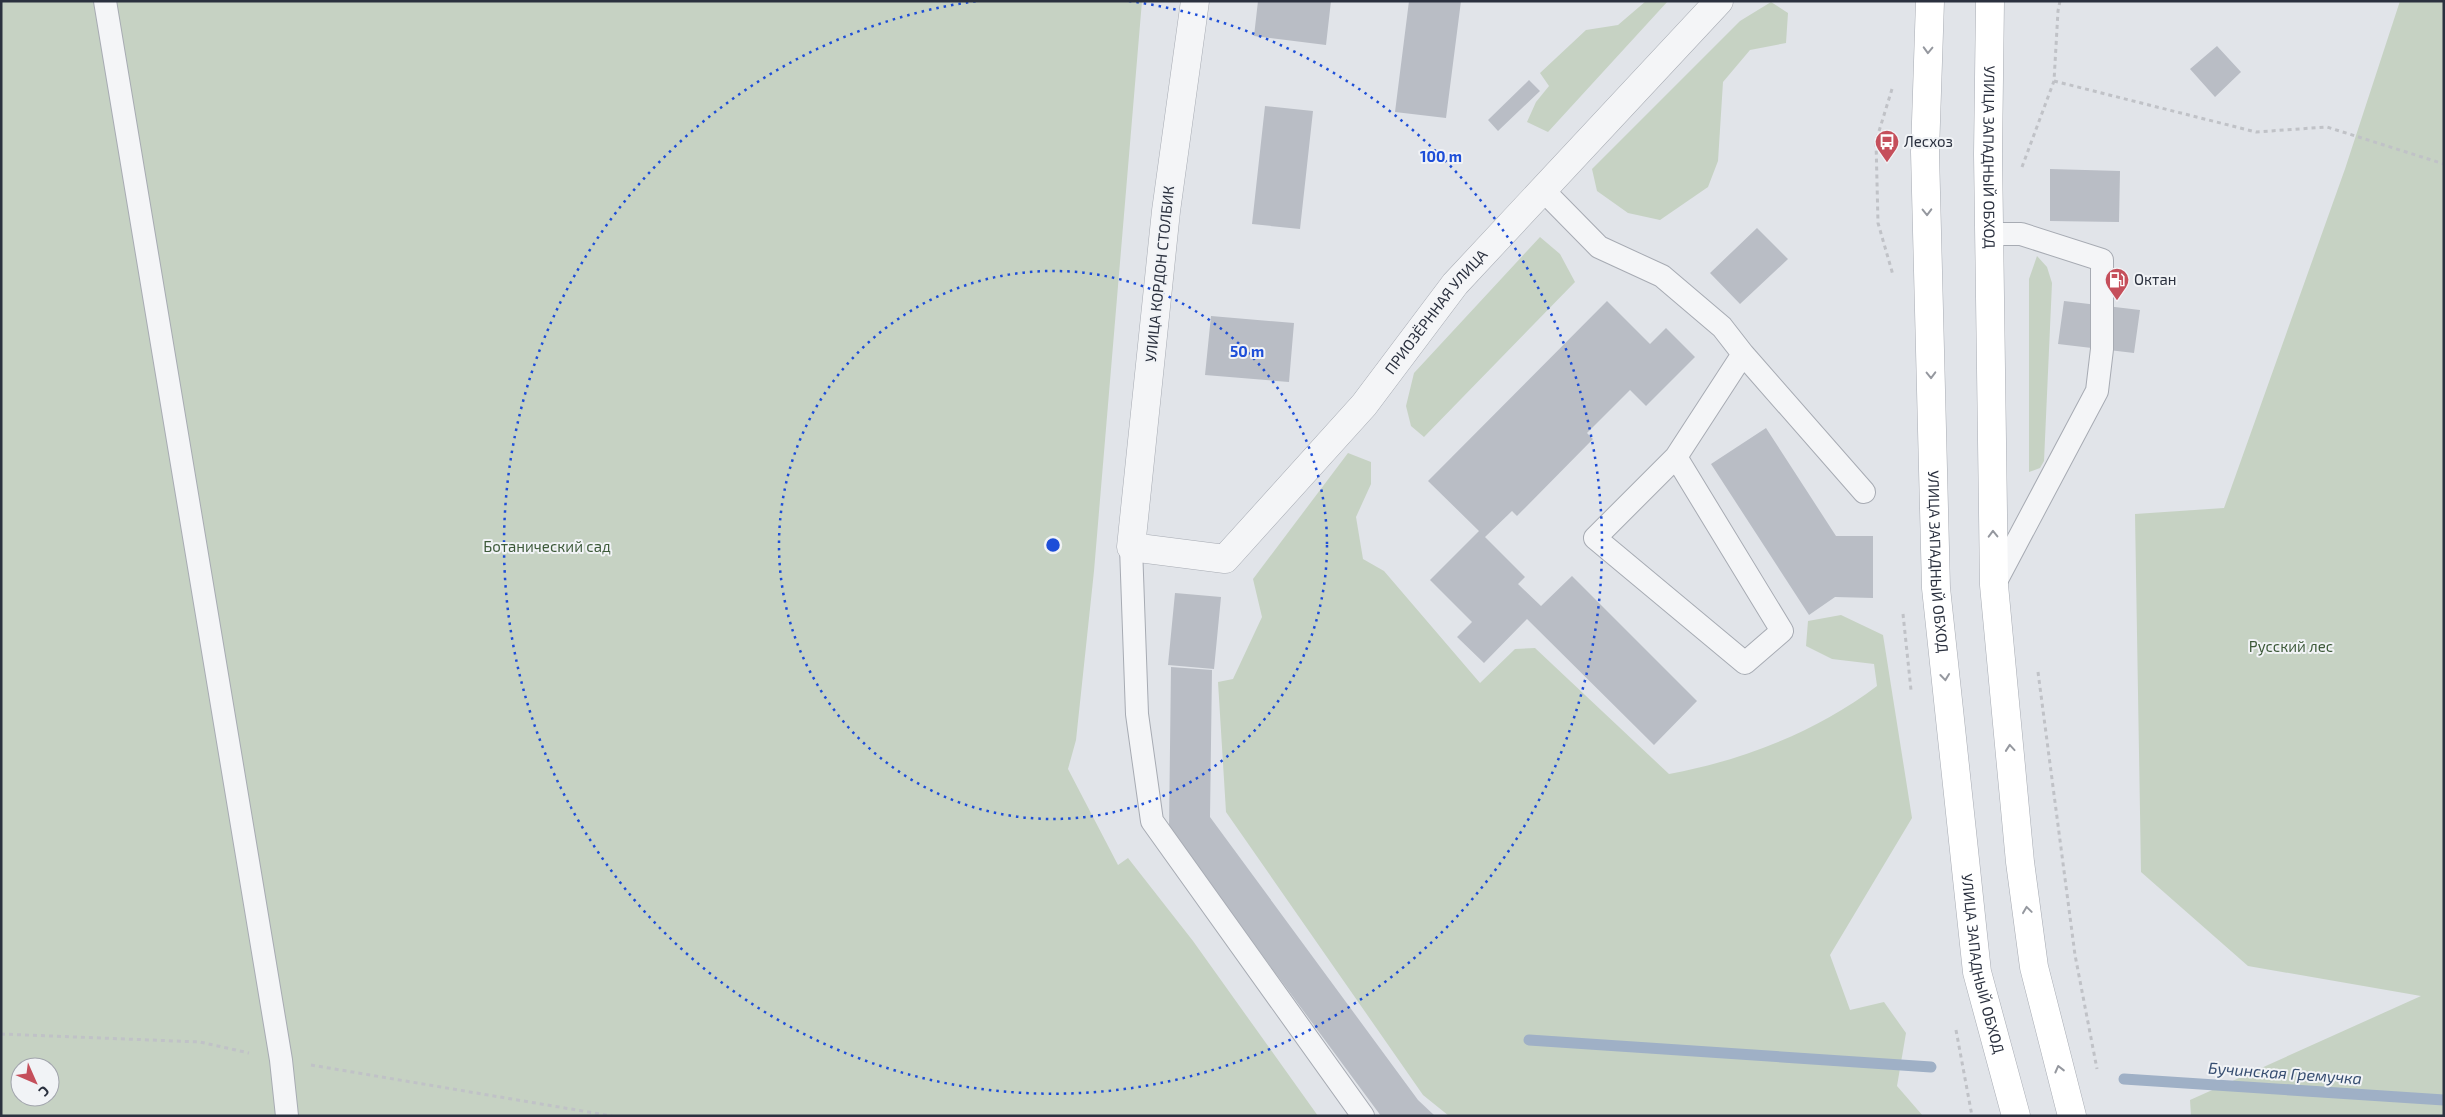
<svg xmlns="http://www.w3.org/2000/svg" width="2445" height="1117" viewBox="0 0 2445 1117" font-family="'Exo 2',sans-serif">
<style>
.green{fill:#c6d2c3;fill-rule:evenodd}
.lines{fill:none;stroke-linecap:round;stroke-linejoin:round}
.stream{stroke:#9fb0c6;stroke-width:11}
.building{fill:#b9bdc5}
.lane-casing{stroke:#a7abb3;stroke-width:24}
.street-casing{stroke:#a7abb3;stroke-width:29}
.secondary-casing{stroke:#a7abb3;stroke-width:29}
.path{stroke:#c0c2c7;stroke-width:3;stroke-dasharray:4 4;stroke-linecap:butt}
.lane{stroke:#f4f5f7;stroke-width:22}
.street{stroke:#f4f5f7;stroke-width:28}
.secondary{stroke:#fff;stroke-width:28}
.oneway{stroke:#95989f}
.ring{fill:none;stroke:#1d4ed8;stroke-width:2.5;stroke-dasharray:2.5 5}
.labels{text-anchor:middle;stroke-width:4;stroke-linejoin:round;paint-order:stroke}
.poi-label{font-size:15px;fill:#2b313f;stroke:#f1f3f6;text-anchor:start}
.street-label{font-size:15px;fill:#2b313f;stroke:#f1f3f6}
.park-label{font-size:15px;fill:#3d5a39;stroke:#f1f3f6}
.water-label{font-size:16px;font-style:italic;fill:#374e71;stroke:#f1f3f6}
.centre{fill:#1d4ed8;stroke:#f1f3f6;stroke-width:2.5}
.ring-label{font-size:15px;text-anchor:middle;font-weight:bold;fill:#1d4ed8;stroke:#f1f3f6;stroke-width:4;stroke-linejoin:round;paint-order:stroke}
</style>
<rect width="100%" height="100%" fill="#e1e4e9"/>
<path class="green" d="M1 1H1142L1094 571 1076 740 1068 769 1118 865 1128 858 1193 941 1318 1116H1ZM20 1067H50V1097H20Z
M1646 1H1668L1548 132 1527 122 1536 102 1549 86 1540 73 1586 30 1618 25Z
M2400 1H2444V1116H2191L2190 1100 2421 996 2248 966 2141 872 2135 514 2224 508 2345 169Z
M1771 2 1788 13 1786 43 1750 50 1723 82 1718 161 1708 187 1660 220 1628 213 1597 191 1592 169 1740 21Z
M1540 237 1560 254 1575 282 1424 437 1411 426 1406 406 1414 373Z
M2037 256 2047 267 2052 283 2044 461 2040 468 2029 472V279Z
M1348 453 1371 462V484L1356 517 1363 559 1384 571 1480 683 1515 649 1535 648 1669 774C1744 760 1816 732 1877 686L1874 664 1832 659 1806 646 1808 621 1841 615 1883 635 1912 818 1830 955 1850 1010 1884 1002 1906 1033 1897 1086 1923 1116H1449L1423 1095 1226 812 1218 682 1233 679 1262 617 1253 579Z"/>
<g class="lines">
<path class="stream" d="M1529 1040 1931 1067
M2124 1079 2444 1100"/>
</g>
<path class="building" d="M1258 1H1331L1326 45 1254 36Z
M1409 1H1461L1446 118 1395 112Z
M2217 46 2241 72 2215 97 2190 69Z
M1529 80 1540 91 1498 131 1488 120Z
M1265 106 1313 111 1300 229 1252 224Z
M2050 169 2120 171 2119 222 2050 221Z
M1757 228 1788 259 1740 304 1710 273Z
M1607 301 1650 344 1666 328 1695 357 1646 406 1630 390 1587 433 1593 439 1517 516 1512 511 1485 537 1525 577 1518 584 1541 606 1572 576 1697 701 1654 745 1527 619 1484 663 1457 637 1472 622 1430 580 1479 531 1428 481Z
M2064 301 2140 310 2134 353 2058 344Z
M1211 316 1294 323 1289 382 1205 375Z
M1766 428 1836 536H1873V598L1835 597 1809 615 1711 464Z
M1175 593 1221 597 1214 669 1168 665Z
M1171 667 1212 670 1210 817 1418 1100 1435 1116H1381L1169 829Z"/>
<g class="lines">
<defs>
<path id="lane" d="M105 1 281 1060 287 1116
M1542 189 1599 247 1662 276 1722 327 1743 354 1676 457 1595 538 1745 663 1782 631 1676 457
M1989 234H2021L2102 260V349L2097 391 1994 585
M1743 354 1864 492
M1131 547 1137 714 1152 821 1363 1116"/>
<g id="street">
<path id="s1" d="M1195 1 1166 211 1131 547 1225 559 1364 405 1455 284 1719 1"/>
</g>
<g id="secondary">
<path id="s2" d="M1930 1 1925 152 1936 588 1977 972 2016 1116"/>
<path id="s3" d="M1990 1 1988 154 1994 585 2020 862 2034 967 2072 1116"/>
</g>
</defs>
<use href="#lane" class="lane-casing"/>
<use href="#street" class="street-casing"/>
<use href="#secondary" class="secondary-casing"/>
<path class="path" d="M2054 81 2256 132 2327 127 2444 164
M1892 89 1876 141 1878 223 1893 275
M2022 167 2054 81 2058 11 2060 1
M1903 614 1911 690
M2038 672 2075 955 2097 1069
M1956 1030 1972 1116
M1 1034 200 1042 249 1053
M311 1065 612 1116"/>
<use href="#lane" class="lane"/>
<use href="#street" class="street"/>
<use href="#secondary" class="secondary"/>
</g>
<defs><path id="oneway-chevron" d="M-2-3.5L2.5 0L-2 3.5" fill="none" stroke-width="1.6" stroke-linecap="round" stroke-linejoin="round" transform="scale(1.25)"/></defs>
<g class="oneway">
<use href="#oneway-chevron" transform="translate(1928 50) rotate(92)"/>
<use href="#oneway-chevron" transform="translate(1927 212) rotate(89)"/>
<use href="#oneway-chevron" transform="translate(1931 375) rotate(89)"/>
<use href="#oneway-chevron" transform="translate(1993 534) rotate(-91)"/>
<use href="#oneway-chevron" transform="translate(1945 677) rotate(84)"/>
<use href="#oneway-chevron" transform="translate(2010 748) rotate(-95)"/>
<use href="#oneway-chevron" transform="translate(2027 910) rotate(-98)"/>
<use href="#oneway-chevron" transform="translate(2059 1069) rotate(-104)"/>
</g>
<g class="ring">
<circle cx="1053" cy="545" r="274"/>
<path d="M1129 1A549 549 0 1 1 977 1"/>
</g>
<defs>
<symbol id="bus-pin" viewBox="-11 -11 22 30"><path d="M0 17L-7.5 6A9.5 9.5 0 1 1 7.5 6Z" fill="#c54f5b" stroke="#f1f3f6"/><path d="M-5-6H5V4H4V6H2V4H-2V6H-4V4H-5ZM-3.5-4V0h7V-4ZM-3.5 1.2v1.5H-2V1.2ZM2 1.2v1.5H3.5V1.2Z" fill="#fff"/></symbol>
<symbol id="fuel-pin" viewBox="-11 -11 22 30"><path d="M0 17L-7.5 6A9.5 9.5 0 1 1 7.5 6Z" fill="#c54f5b" stroke="#f1f3f6"/><path d="M-5.5-6h7V0h2V4h1.3V-2.5L3-4.5l.8-.8L6-3V5H2.5V1h-1V6h-7ZM-4.2-4.7v3.2H.2V-4.7Z" fill="#fff"/></symbol>
</defs>
<g fill-rule="evenodd">
<use href="#bus-pin" x="1873" y="128" width="28" height="38"/>
<use href="#fuel-pin" x="2103" y="266" width="28" height="38"/>
</g>
<g class="labels">
<g class="poi-label">
<text x="1904" y="147">Лесхоз</text>
<text x="2134" y="285">Октан</text>
</g>
<g class="street-label">
<text dy="5" stroke="none"><textPath href="#s3" startOffset="156">УЛИЦА ЗАПАДНЫЙ ОБХОД</textPath></text>
<text transform="translate(1160 274) rotate(-84)" y="5">УЛИЦА КОРДОН СТОЛБИК</text>
<text dy="5" stroke="none"><textPath href="#s1" startOffset="970">ПРИОЗЁРННАЯ УЛИЦА</textPath></text>
<text dy="5" stroke="none"><textPath href="#s2" startOffset="561">УЛИЦА ЗАПАДНЫЙ ОБХОД</textPath></text>
<text dy="5" stroke="none"><textPath href="#s2" startOffset="966">УЛИЦА ЗАПАДНЫЙ ОБХОД</textPath></text>
</g>
<g class="park-label">
<text x="547" y="552">Ботанический сад</text>
<text x="2291" y="652">Русский лес</text>
</g>
<g class="water-label">
<text transform="translate(2285 1073) rotate(4)" y="6">Бучинская Гремучка</text>
</g>
</g>
<circle cx="1053" cy="545" r="8" class="centre"/>
<g class="ring-label">
<text x="1441" y="162">100 m</text>
<text x="1247" y="357">50 m</text>
</g>
<rect width="2445" height="1117" fill="none" stroke="#2b313f" stroke-width="5"/>
<g transform="translate(35 1082) rotate(135)"><circle r="24" fill="#f1f3f6" stroke="#a2a5ad"/>
<path d="M0-4L9 19L0 12L-9 19Z" fill="#c54f5b"/>
<text y="-8" font-size="14" font-weight="bold" text-anchor="middle" fill="#2b313f">С</text>
</g>
</svg>
